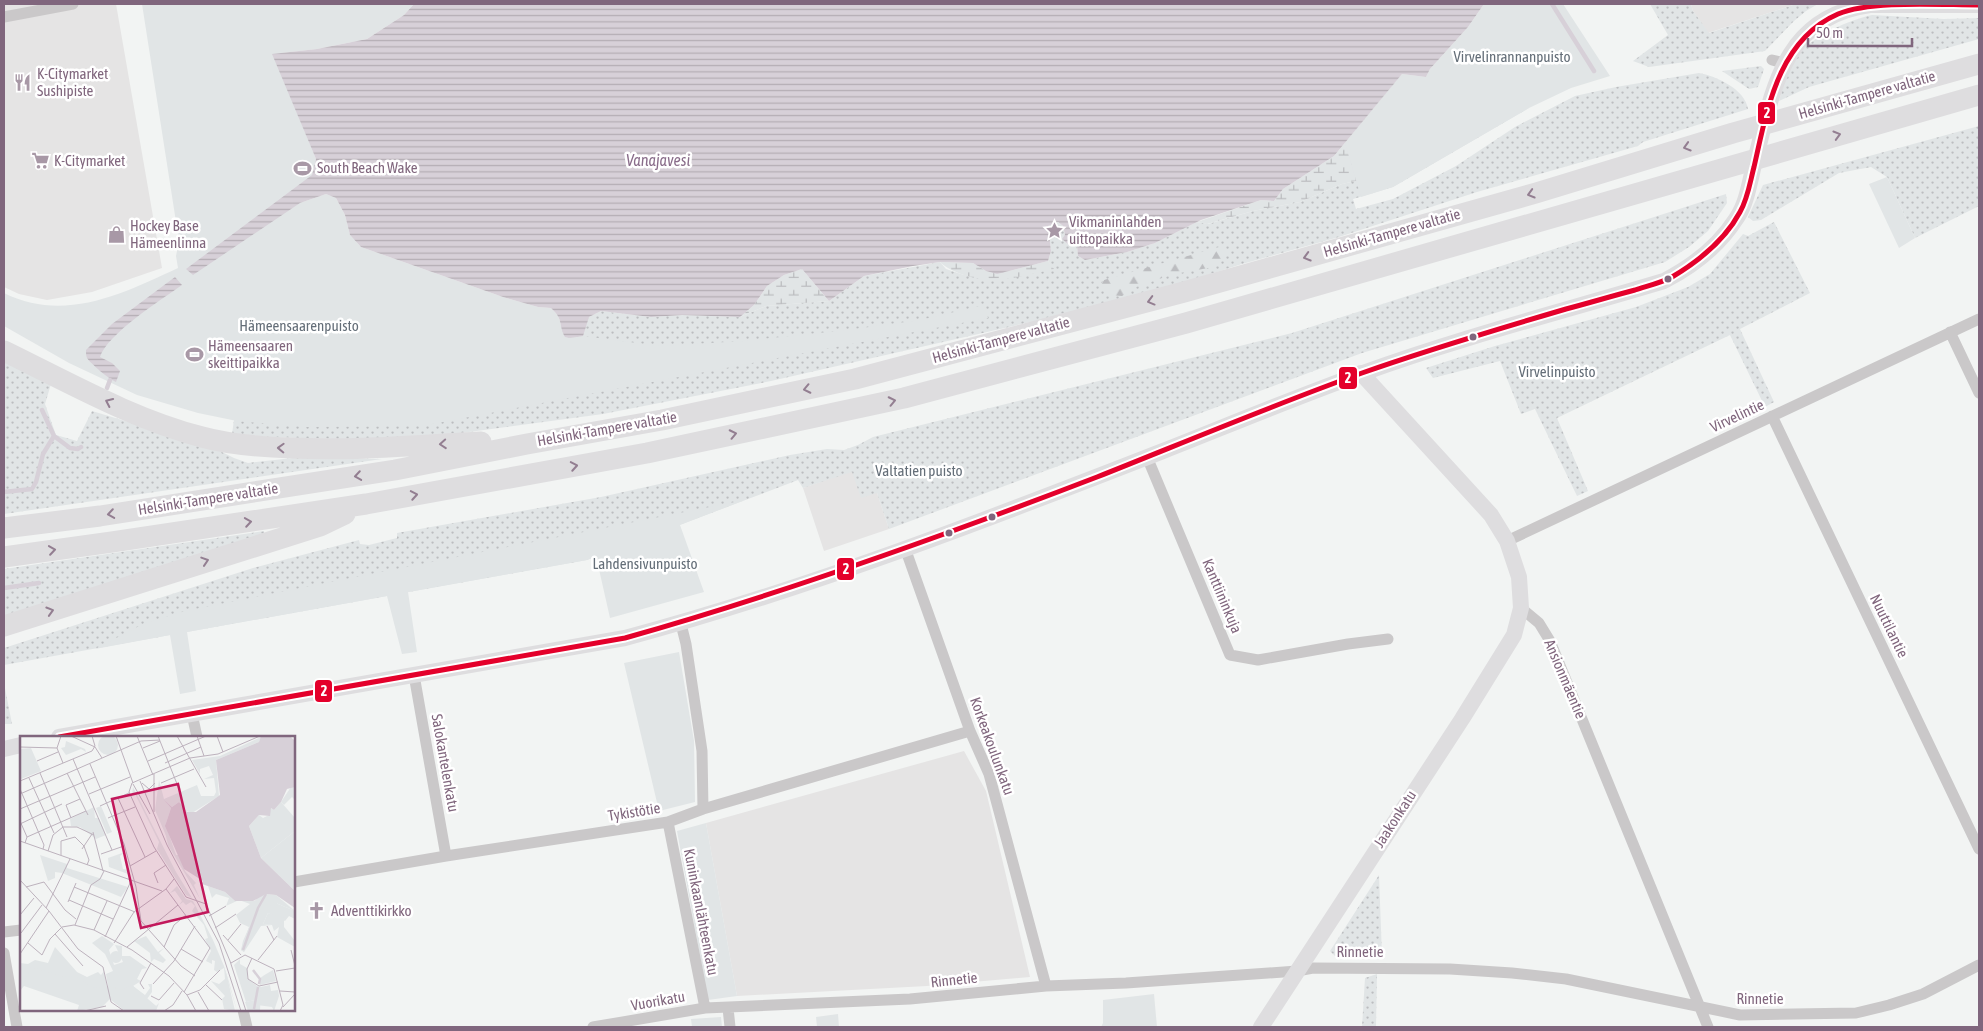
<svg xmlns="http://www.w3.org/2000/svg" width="1983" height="1031" viewBox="0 0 1983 1031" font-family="'Asap Condensed',sans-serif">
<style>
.built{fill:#e5e4e4}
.grass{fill:url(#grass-dots)}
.forest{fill:url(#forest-firs)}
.wetland{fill:url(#wetland-marsh)}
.park{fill:#e1e5e6}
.water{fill:url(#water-rules)}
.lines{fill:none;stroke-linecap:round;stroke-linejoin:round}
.stream{stroke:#d7d0d8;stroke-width:4.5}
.street{stroke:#cac8c9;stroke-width:11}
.secondary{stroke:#dedddf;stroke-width:16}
.highway{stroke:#dedddf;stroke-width:21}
.bus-1-casing{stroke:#fff;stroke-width:9}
.bus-1{stroke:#e4002b;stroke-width:5}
.oneway{stroke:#937e91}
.bus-dot{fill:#80667d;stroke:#fff;stroke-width:2}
.labels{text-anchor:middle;stroke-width:5;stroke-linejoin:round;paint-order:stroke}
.park-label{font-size:15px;fill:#646e78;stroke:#fff}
.poi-label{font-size:15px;fill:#80667d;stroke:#fff;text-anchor:start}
.street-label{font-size:15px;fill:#80667d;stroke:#fff}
.water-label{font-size:16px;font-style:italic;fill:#896c8a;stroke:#fff}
.inset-river{fill:none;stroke:#d7d0d8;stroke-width:2.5}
.inset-road{fill:none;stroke:#bdb2bd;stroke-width:1}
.view{fill:#c2185b;fill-opacity:0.15;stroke:#c2185b;stroke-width:2.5}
.inset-edge{fill:none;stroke:#80667d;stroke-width:2.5}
.line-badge{stroke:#fff;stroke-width:2}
.badge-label{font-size:14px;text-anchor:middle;font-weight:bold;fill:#fff}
</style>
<defs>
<pattern id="grass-dots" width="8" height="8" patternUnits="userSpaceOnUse" patternTransform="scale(1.25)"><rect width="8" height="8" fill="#e1e5e6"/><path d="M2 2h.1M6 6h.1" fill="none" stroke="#bcbdc0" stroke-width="1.8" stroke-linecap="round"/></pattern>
<pattern id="forest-firs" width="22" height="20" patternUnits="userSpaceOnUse" patternTransform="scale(1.25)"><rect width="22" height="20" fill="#e1e5e6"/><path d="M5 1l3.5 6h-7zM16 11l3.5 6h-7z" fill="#bcbdc0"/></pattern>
<pattern id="wetland-marsh" width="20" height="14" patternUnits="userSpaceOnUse" patternTransform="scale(1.25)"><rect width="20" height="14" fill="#e1e5e6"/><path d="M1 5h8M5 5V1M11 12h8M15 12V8" fill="none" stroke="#bcbdc0"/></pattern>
<pattern id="water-rules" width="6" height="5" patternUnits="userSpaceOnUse" patternTransform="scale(1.25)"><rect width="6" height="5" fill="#d7d0d8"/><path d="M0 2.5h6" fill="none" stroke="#b4adb4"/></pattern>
</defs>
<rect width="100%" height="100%" fill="#f2f4f3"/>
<path class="built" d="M4 4H116L162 268 92 292 47 300 19 294 4 287Z
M1691 4H1796L1708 33 1693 11Z
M852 471 877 493 889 529 824 551 803 488Z
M964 751 986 791 1030 977 927 986 737 996 706 823Z"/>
<path class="grass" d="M1650 4H1691L1693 11 1709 33 1796 4H1818L1806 11 1794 21 1765 51 1649 67 1633 61 1668 35Z
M1872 15 1944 19 1979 18V39L1809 87 1779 101C1782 91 1784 81 1787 71 1799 42 1844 21 1872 15Z
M1761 66 1764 69 1758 87 1749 89 1722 71Z
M1699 73C1716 76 1745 89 1748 109L1643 142 1638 146 1477 192 1339 237 1242 264 1132 299 771 381 603 414 402 441 269 437 232 434 234 420 587 321 589 317 601 311 651 317 682 315 740 317 766 306 829 301 864 276 940 262 946 269 964 275 1053 269 1048 261 1051 251 1048 226 1058 222 1063 226 1065 235 1077 246 1078 256 1085 260 1127 252 1155 243 1197 222 1208 224 1253 211 1300 202 1342 184 1369 178 1529 108 1393 187 1353 199 1356 209 1393 199 1456 166 1515 127 1575 96 1616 87Z
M1979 126V206L1915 238 1887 177 1871 167 1839 173 1761 220 1753 221 1748 217 1763 185Z
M1726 194 1727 203 1708 231 1689 247 1665 262 1362 353 889 529 877 493 861 498 852 472 803 488 798 480 587 560 4 665V648L253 568 359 540 360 544 369 545 397 538V533L601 497 790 455 827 449 844 450 858 445 873 437 1292 333Z
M1774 222 1810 293 1740 329 1774 402 1765 407 1730 335 1557 418 1588 491 1577 496 1535 409 1521 414 1500 361 1433 378 1426 368 1495 346 1636 307 1688 287 1710 274 1743 234 1748 236Z
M4 362 51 384 45 404 56 435 77 441 92 411 212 447 234 458 248 463 302 457 382 459 4 514Z
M264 531V535L4 619V569Z
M4 683 12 724H4Z
M1379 875 1382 956H1335L1330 951Z
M1377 974 1376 1027H1362L1365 978Z"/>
<path class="forest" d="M1219 247 1224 251V259L1214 267 1174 274 1138 286 1122 296 1110 295 1103 290 1101 284 1104 280Z"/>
<path class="wetland" d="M1402 74 1369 178 1342 184 1300 202 1253 211 1207 224 1197 222 1261 200 1274 201 1283 189 1334 156Z
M1048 261 1054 269C1035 273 1014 279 995 280 979 281 951 273 940 262L973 263 986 271 997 274Z
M802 269 829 301 766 306 740 317 754 305 767 286 784 275Z"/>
<path class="park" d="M142 4H414L404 15 367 39 317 49 273 54 316 159 312 176 294 190 300 203 326 194 336 198 345 215 350 235 361 247 503 297 538 307 551 308C564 320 558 324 565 336L570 338 583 336 660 346 743 341 847 330 920 320 984 305 988 318 422 426 306 427 237 421 198 413 137 395 69 363 4 326V293C64 323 122 294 178 268L176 256 179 241Z
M1484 4H1563L1610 76 1571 88 1529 108 1393 187 1361 197 1345 143 1402 74 1426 77 1430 69 1468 27Z
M1887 177 1915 238 1899 248 1869 184Z
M745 500 680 525 704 592 610 618 596 556 587 560 408 592 417 652 402 654 387 596 187 632 196 691 180 694 170 635 95 649 145 623 185 611Z
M679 652 694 741 695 802 659 811 624 663Z
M706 823 737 996 708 1000 677 831Z
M1154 994 1157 1027H1101L1103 1023V1000Z
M838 1014 839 1027H817L816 1017Z
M721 1017 722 1027H692L691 1019Z"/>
<path class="water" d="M414 4H1484L1468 27 1430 69 1426 77 1402 74 1334 156 1283 189 1274 201 1261 200 1201 220 1155 243 1127 252 1085 260 1078 256 1077 246 1069 245 1062 239 1065 235 1063 226 1058 222 1048 226 1051 251 1048 261 997 274 986 271 973 263 940 262 913 266 864 276 829 301 802 269 784 275 767 286 754 305 740 317 682 315 651 317 601 311 589 317 583 336 570 338 565 337C558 324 564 320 551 308L538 307 503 297 361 247 350 235 345 215 336 198 326 194 300 203 193 275 186 269 312 175 316 159 272 54 317 49 367 39 404 15Z
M175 277 182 285C161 300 107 334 100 357L112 363 120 371 116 382C109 379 91 364 87 358 86 356 86 353 86 350L112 324Z"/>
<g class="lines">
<path class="stream" d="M1552 4 1594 71
M107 388 110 380
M42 410 54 436
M4 492 32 489 36 482 43 454 54 436 70 448 78 449 81 447
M4 588 39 583"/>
<path class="street" d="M4 17 73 4
M1772 60 1784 63
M1950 332 1979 393
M1772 416 1979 849
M1147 457 1230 655 1258 660 1348 644 1388 639
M1507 541 1979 319
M905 548 970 731 989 774 1046 986
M1521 608 1539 623 1550 641 1708 1027
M681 624 686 644 702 751 703 809
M414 675 446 856
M192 714 197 737
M668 822 705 1008
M294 882 446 856 668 822 703 809 970 731
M4 932 21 930
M4 953 17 1027
M728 1008 730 1027
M243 1010 247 1027
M593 1027 705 1008 910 999 1046 986 1126 983 1297 971 1313 968 1450 969 1512 973 1566 979 1740 1015 1856 1013 1889 1005 1923 994 1979 965"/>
<path class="secondary" d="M59 737 625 638C808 589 986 520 1163 451 1229 425 1296 397 1363 373 1462 337 1564 311 1664 281 1693 266 1718 247 1736 219 1746 205 1749 186 1753 169 1772 97 1779 17 1870 5H1979
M4 749 21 745
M1261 1027 1462 719 1514 635 1521 608 1519 577 1507 541 1491 515 1361 373"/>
<path class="highway" d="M4 351C68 382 132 419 202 437 231 445 262 447 292 448 356 451 418 445 481 442
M4 528 100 516 395 470 527 444 662 420 855 379 1184 292 1536 193 1733 133 1979 64
M4 557 112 542 366 504 647 453 904 398 1186 323 1979 95
M4 626 320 526 345 514"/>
<defs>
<path id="bus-1" d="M59 737 625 638C785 593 941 537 1097 477 1185 442 1273 405 1362 373 1430 349 1498 329 1566 309 1589 303 1612 296 1635 290 1647 286 1661 283 1672 277 1699 261 1725 240 1740 212 1748 198 1750 182 1754 167 1767 110 1778 40 1838 14 1872 0 1940 5 1979 5"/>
</defs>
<use href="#bus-1" class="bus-1-casing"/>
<use href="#bus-1" class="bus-1"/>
</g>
<defs><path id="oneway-chevron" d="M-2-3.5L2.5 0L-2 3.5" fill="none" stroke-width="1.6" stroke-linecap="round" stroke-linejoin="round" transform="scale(1.25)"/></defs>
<g class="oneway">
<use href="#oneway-chevron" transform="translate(1837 135) rotate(-16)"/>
<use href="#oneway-chevron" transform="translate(1687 147) rotate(163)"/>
<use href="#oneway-chevron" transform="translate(1531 194) rotate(164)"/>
<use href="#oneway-chevron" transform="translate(1307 257) rotate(164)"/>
<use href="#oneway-chevron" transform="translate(1151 301) rotate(165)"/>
<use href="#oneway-chevron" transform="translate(807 389) rotate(168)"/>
<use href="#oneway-chevron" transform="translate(892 401) rotate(-12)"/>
<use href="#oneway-chevron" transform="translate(109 402) rotate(-155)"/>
<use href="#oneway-chevron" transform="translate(733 434) rotate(-12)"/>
<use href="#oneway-chevron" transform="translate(443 444) rotate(176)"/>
<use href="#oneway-chevron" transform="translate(281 448) rotate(-178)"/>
<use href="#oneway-chevron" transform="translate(574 466) rotate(-10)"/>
<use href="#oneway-chevron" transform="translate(358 476) rotate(171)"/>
<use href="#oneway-chevron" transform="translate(414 495) rotate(-10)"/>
<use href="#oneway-chevron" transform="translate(111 514) rotate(171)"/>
<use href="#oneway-chevron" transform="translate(248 522) rotate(-9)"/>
<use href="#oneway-chevron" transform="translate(52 550) rotate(-8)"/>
<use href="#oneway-chevron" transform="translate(205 561) rotate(-18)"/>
<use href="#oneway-chevron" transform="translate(50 611) rotate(-17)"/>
</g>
<defs>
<symbol id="restaurant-bare" viewBox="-9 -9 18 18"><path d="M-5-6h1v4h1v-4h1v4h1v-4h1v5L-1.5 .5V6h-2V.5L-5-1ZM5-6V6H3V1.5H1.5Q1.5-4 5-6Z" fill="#a898a6" stroke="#fff" stroke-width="2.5" paint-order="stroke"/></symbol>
<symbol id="supermarket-bare" viewBox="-9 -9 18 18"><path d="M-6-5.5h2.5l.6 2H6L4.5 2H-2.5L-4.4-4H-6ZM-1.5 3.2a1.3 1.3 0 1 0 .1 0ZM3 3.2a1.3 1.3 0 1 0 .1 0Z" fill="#a898a6" stroke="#fff" stroke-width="2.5" paint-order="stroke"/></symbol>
<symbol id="stadium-bare" viewBox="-9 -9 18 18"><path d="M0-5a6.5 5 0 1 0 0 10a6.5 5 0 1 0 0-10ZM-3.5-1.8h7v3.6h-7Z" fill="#a898a6" stroke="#fff" stroke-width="2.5" paint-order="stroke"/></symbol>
<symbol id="sight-bare" viewBox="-9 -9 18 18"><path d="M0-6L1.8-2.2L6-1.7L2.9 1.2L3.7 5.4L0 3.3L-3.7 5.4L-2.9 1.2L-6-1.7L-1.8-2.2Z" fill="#a898a6" stroke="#fff" stroke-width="2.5" paint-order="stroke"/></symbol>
<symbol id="shop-bare" viewBox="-9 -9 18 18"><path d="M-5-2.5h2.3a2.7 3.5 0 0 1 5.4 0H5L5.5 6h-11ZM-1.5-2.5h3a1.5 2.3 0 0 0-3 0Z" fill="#a898a6" stroke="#fff" stroke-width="2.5" paint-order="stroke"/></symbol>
<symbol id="church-bare" viewBox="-9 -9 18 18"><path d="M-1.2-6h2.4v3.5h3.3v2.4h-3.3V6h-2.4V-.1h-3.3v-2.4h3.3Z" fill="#a898a6" stroke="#fff" stroke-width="2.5" paint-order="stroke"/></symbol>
</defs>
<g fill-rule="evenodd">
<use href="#restaurant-bare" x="10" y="70" width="25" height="25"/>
<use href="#supermarket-bare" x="28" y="148" width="25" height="25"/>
<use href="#stadium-bare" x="290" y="156" width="25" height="25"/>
<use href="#sight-bare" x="1042" y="218" width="25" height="25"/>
<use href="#shop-bare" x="104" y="222" width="25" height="25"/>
<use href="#stadium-bare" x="182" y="342" width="25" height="25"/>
<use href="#church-bare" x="304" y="898" width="25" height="25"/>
</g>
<g class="bus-dot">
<circle cx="1668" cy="279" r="4.5"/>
<circle cx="1473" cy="337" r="4.5"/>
<circle cx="992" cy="517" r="4.5"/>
<circle cx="949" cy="533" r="4.5"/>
</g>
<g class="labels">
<g class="park-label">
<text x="1512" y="62">Virvelinrannanpuisto</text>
<text x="299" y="331">Hämeensaarenpuisto</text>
<text x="1557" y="377">Virvelinpuisto</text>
<text x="919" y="476">Valtatien puisto</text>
<text x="645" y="569">Lahdensivunpuisto</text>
</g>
<g class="poi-label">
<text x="37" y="79">K-Citymarket<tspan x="37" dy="17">Sushipiste</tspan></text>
<text x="54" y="166">K-Citymarket</text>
<text x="317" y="173">South Beach Wake</text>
<text x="1069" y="227">Vikmaninlahden<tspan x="1069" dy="17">uittopaikka</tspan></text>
<text x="130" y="231">Hockey Base<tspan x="130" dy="17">Hämeenlinna</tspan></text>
<text x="208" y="351">Hämeensaaren<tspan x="208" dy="17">skeittipaikka</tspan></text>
<text x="331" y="916">Adventtikirkko</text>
</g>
<g class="street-label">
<text transform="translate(1867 95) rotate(-16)" y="5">Helsinki-Tampere valtatie</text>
<text transform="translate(1392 233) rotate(-16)" y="5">Helsinki-Tampere valtatie</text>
<text transform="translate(1001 340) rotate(-15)" y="5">Helsinki-Tampere valtatie</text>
<text transform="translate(1737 416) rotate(-25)" y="5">Virvelintie</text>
<text transform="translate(607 429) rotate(-10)" y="5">Helsinki-Tampere valtatie</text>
<text transform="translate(208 499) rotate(-9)" y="5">Helsinki-Tampere valtatie</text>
<text transform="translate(1222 596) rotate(67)" y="5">Kanttiininkuja</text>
<text transform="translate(1889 626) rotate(64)" y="5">Nuuttilantie</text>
<text transform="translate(1565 679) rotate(67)" y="5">Ansionmäentie</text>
<text transform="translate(992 746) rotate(70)" y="5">Korkeakoulunkatu</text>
<text transform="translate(445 763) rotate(80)" y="5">Salokantelenkatu</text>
<text transform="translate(634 812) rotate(-9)" y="5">Tykistötie</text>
<text transform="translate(1395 819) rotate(-57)" y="5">Jaakonkatu</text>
<text transform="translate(701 912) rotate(79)" y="5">Kuninkaanlähteenkatu</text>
<text x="1360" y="957">Rinnetie</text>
<text transform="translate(954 980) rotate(-6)" y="5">Rinnetie</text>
<text x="1760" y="1004">Rinnetie</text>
<text transform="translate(658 1001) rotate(-10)" y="5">Vuorikatu</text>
</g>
<g class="water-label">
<text x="658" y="166">Vanajavesi</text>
</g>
</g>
<g transform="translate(20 736)">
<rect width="275" height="275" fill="#f2f4f3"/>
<path d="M113 51 156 136 172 162 166 159 137 113 139 106 115 58 112 59ZM271 51H275V64L272 61 264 69 261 66ZM139 69 156 119H159L165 135 176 147 174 149 180 163 148 109ZM275 95V155L241 122ZM157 150 166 163 173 165 193 204 204 230 209 246 217 275 204 232 197 236 194 234 195 225 192 224V228L186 225 191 215 185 203 188 202 184 189 172 175 175 170 171 166 166 169 163 166 159 169 162 165 155 155 150 157ZM246 158 251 165 275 175V183L269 180 265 185 248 177 243 188 252 189 241 190 224 216 221 214 223 205 238 171 236 162ZM220 223V228L227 232V242L237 250 235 264 226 266 214 229ZM253 234 256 245 240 249V242L245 239 241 241ZM250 249 251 255 258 254 259 260 254 275 252 271 237 269 241 251Z" fill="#e1e5e6"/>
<path d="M20 119 47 128V132L108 151 101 161 42 137 35 136V142L28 145ZM246 161 257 165V169L250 170 251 176 240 170ZM248 177 264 182V191L275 205V211L257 201 259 191 254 195 252 189 243 188ZM82 200 94 208 89 214 94 229 103 226 95 209 102 210V220H110L127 232 122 233 117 243 121 245 113 250 125 259 130 252 128 248H132V256L127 263 136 270 139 267 136 275H105L90 263 86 238 93 235 85 218 72 207ZM35 211 57 236 67 241 78 236 81 239 84 235 89 263 82 271 57 275 59 269 4 250 0 255V227L8 228 15 224 28 227ZM204 231 207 240 215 275 204 273 202 263 205 260 191 245 199 248 205 243Z" fill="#e1e5e6"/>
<path d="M246 158 256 159 275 175 246 163 243 161Z" fill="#e1e5e6"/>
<path d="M78 9a10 10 0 1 1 20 0a10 10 0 1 1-20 0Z" fill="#e1e5e6"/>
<path d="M241 1 239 6 196 24 199 60 172 77 163 74 159 66 152 71 146 66 151 72 145 90 153 116 135 74 139 44 144 63 177 49 181 60H194L196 56 194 42 184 43 193 39 189 30 180 33V38L172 24 200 20ZM46 5 65 13 66 16 61 13 46 19 41 12 45 11ZM11 12 21 35 1 43 0 13ZM81 70 92 96 87 98 76 72ZM74 71 75 82H79L86 99 76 103 60 91 51 90 50 83ZM105 116 100 120 103 133 110 134 108 138 89 131 88 122ZM188 150 205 156 215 165 219 163 234 165 245 158 224 216 221 214 229 191 220 187 216 179 230 168 219 164 206 170 209 162 196 158 192 162ZM126 200 138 216 144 212 139 217 146 224 143 227 134 223 131 226 130 217 114 205ZM90 221a6 6 0 1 1 12 0a6 6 0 1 1-12 0ZM11 231 46 241 55 240 74 252 89 250 102 254 112 249 136 270 134 275H105L90 263 82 271H70L30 258 4 247ZM237 250 241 251 240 275H228L225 266 235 264Z" fill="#e1e5e6"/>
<path d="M261 66 275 82V95L241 122 229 90 239 79 243 82 249 79 251 72 254 74Z" fill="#e1e5e6"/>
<path d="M241 0H270L275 5V51L267 53 261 66 254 74 251 72 250 80 239 79 229 90 241 122 275 155V172L256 159 246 158 233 165H215L205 156 182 148 183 145 164 133 145 90 151 72 144 64 152 71 159 66 167 76H176L200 59 196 24 239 6Z" fill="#d7d0d8"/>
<path class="inset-river" d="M223 214 238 172 246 158M233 234 240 243 239 248M234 273 238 251"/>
<path class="inset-road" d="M41 0 37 12 43 27M51 0 75 11 82 22M96 0 113 47M117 0 133 39M138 0 159 53M157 0 186 51M177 0 184 20M197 0 203 16M121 5 140 4M0 11 37 12M123 12 140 5M53 23 92 114M17 25 38 16M128 25 186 0M145 27 181 11M70 28 104 108 116 151 121 185 161 230 175 240M20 37 47 101M47 37 68 79M9 42 34 97M0 45 72 15 75 10 72 0M120 45 147 109 199 207 221 275M112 47 109 56 134 111 166 161 186 168 210 225 226 275M112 47 170 22 198 18 240 0M122 47 129 53 135 47M141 47 174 33M113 48 130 78M0 53 24 109 23 113M0 58 121 5M69 58 110 41M98 62 125 121M80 70 109 57M0 73 75 41M134 76V38M51 82 46 69 60 63M88 82 115 71M0 85 7 101 5 107M0 88 42 68M73 96 83 135M7 101 66 75M0 105 142 155M62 113 72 98M28 115 33 99 43 91H57L74 99M81 118 104 110M41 119V105L55 101 64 110 69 124 67 129M110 130 136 115M0 144 29 175 0 218M138 147 134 137 146 129M6 151 24 146 45 174 56 183M54 151 115 176M146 153 190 212 164 256M49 164 93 183M48 166 56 147M26 172 50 123M29 175 58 213 83 231 91 266 104 275M0 179 14 162M189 180 206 170M55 189 71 149 80 143 84 135M247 190 254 204M42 191 54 189 74 194 112 214 149 240 167 259 176 275M195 192 216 178M74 194 87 165M1 197 22 169M35 198 63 230M203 199 221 219M85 201 111 145M208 204 221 188M8 207 22 219 30 203 42 191M94 207 114 176 146 153 154 143M107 211 158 169M144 211 154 189 166 179M161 213 183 226M271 214 275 230M232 222 227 233 228 243 239 250 258 246M238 224 257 200M211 227 225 219 254 233 263 269 260 275M256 235 275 232M133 248 154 225 175 190M186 249 202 264M124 253 120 247 131 227M260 255 275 256M178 256 189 275M167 259 180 254 200 234M131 260 139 264 154 247M263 271 275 258M64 275 86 270M144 275 153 269 162 255"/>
<path class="view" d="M158 48 188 176 121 192 92 63Z"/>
<rect width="275" height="275" class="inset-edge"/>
</g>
<g class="line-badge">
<rect x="1757" y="101" width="19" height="24" rx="5" fill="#e4002b"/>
<rect x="1338" y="366" width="20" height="24" rx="5" fill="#e4002b"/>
<rect x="836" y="557" width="19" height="24" rx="5" fill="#e4002b"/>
<rect x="314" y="679" width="19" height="24" rx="5" fill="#e4002b"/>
</g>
<g class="badge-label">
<text x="1767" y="118">2</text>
<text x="1348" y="383">2</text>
<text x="846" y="574">2</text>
<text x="324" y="696">2</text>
</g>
<rect width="1983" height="1031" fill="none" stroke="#80667d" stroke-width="10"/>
<path d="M1808 38v8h104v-8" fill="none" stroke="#80667d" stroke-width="2.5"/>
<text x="1816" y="38" font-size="15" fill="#80667d" stroke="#ffffff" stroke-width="4" paint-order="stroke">50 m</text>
</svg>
